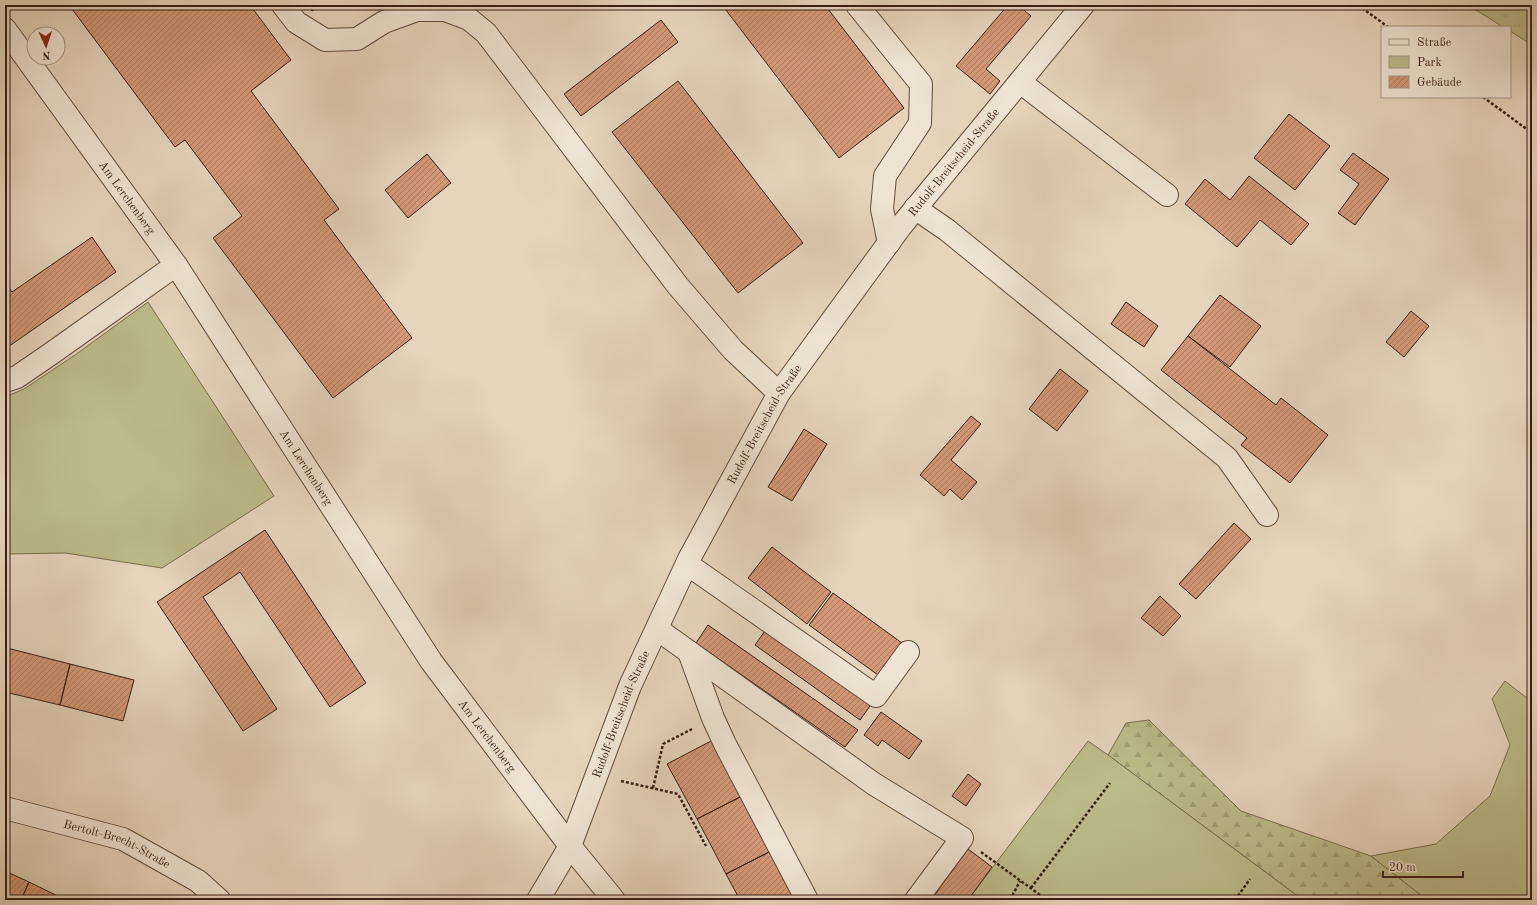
<svg xmlns="http://www.w3.org/2000/svg" width="1537" height="905" viewBox="0 0 1537 905" font-family="'Old Standard TT',serif">
<style>
.grass{fill:url(#grass-tufts);stroke:#7a6c4f}
.forest{fill:url(#forest-firs);stroke:#7a6c4f}
.green{fill:#bdbb8b;stroke:#7a6c4f}
.building{fill:url(#building-hatch);stroke:#361d13}
.lines{fill:none;stroke-linecap:round;stroke-linejoin:round}
.minor-casing{stroke:#624b3d;stroke-width:24}
.path{stroke:#361d13;stroke-width:2.5;stroke-dasharray:3 2;stroke-linecap:butt}
.minor{stroke:#efe4d3;stroke-width:22}
.labels{text-anchor:middle;stroke-width:3.5;stroke-linejoin:round;paint-order:stroke}
.street-label{font-size:12px;fill:#361d13;stroke:#efe4d3}
</style>
<defs>
<pattern id="grass-tufts" width="24" height="20" patternUnits="userSpaceOnUse"><rect width="24" height="20" fill="#bdbb8b"/><path d="M3 7l-1-3M5 7V3M7 7l1-3M15 17l-1-3M17 17v-4M19 17l1-3" fill="none" stroke="#a3a077"/></pattern>
<pattern id="forest-firs" width="22" height="20" patternUnits="userSpaceOnUse"><rect width="22" height="20" fill="#bdbb8b"/><path d="M5 1l3.5 6h-7zM16 11l3.5 6h-7z" fill="#a3a077"/></pattern>
<pattern id="building-hatch" width="6" height="6" patternUnits="userSpaceOnUse"><rect width="6" height="6" fill="#d39878"/><path d="M-1 1l2-2M0 6l6-6M5 7l2-2" fill="none" stroke="#ac7b61"/></pattern>
</defs>
<rect width="100%" height="100%" fill="#e6d5bc"/>
<filter id="stains"><feTurbulence type="fractalNoise" baseFrequency=".005" numOctaves="4"/><feColorMatrix values="0 0 0 0 .2 0 0 0 0 .09 0 0 0 0 .02 0 0 0 .5 -.17"/></filter>
<radialGradient id="worn" r=".72"><stop offset=".6" stop-color="#630" stop-opacity="0"/><stop offset="1" stop-color="#630" stop-opacity=".3"/></radialGradient>
<path class="grass" d="M1468 5H1532V45L1510 31V27H1503Z"/>
<path class="forest" d="M1149 720 1241 811 1371 856 1427 900H1303L1108 755 1126 723Z"/>
<path class="green" d="M148 302 274 496 162 568 65 553 5 554V397L24 389 75 355Z
M1505 681 1532 702V900H1427L1371 856 1436 844 1490 796 1510 745 1492 699Z
M1088 741 1108 755 1303 900H968Z"/>
<path class="building" d="M69 5H250L291 60 251 91 339 209 324 220 412 338 333 398 213 238 242 216 185 140 175 147Z
M307 5H320L312 11Z
M722 5H825L904 108 839 158Z
M1008 5H1018L1031 16 986 69 1000 81 990 94 956 66Z
M661 20 678 42 581 116 564 94Z
M678 81 803 243 738 293 612 132Z
M1289 114 1330 146 1295 190 1254 158Z
M1353 153 1389 179 1355 225 1338 213 1359 184 1340 170Z
M427 154 451 183 408 218 385 190Z
M1249 176 1309 224 1291 245 1260 220 1237 247 1185 204 1205 179 1230 200Z
M92 237 116 272 5 349V282L12 292Z
M1220 295 1261 326 1230 367 1188 336Z
M1126 302 1158 326 1144 347 1111 324Z
M1411 311 1429 326 1404 357 1386 342Z
M1188 336 1276 405 1281 398 1328 435 1290 483 1241 445 1247 438 1161 370Z
M1060 369 1088 391 1057 431 1029 409Z
M971 416 981 424 951 460 977 482 962 500 950 489 944 496 920 475Z
M804 429 827 444 792 501 768 487Z
M1234 523 1251 539 1196 599 1179 584Z
M265 530 366 683 330 707 240 572 203 597 277 709 243 731 157 602Z
M772 547 831 592 807 624 748 578Z
M833 593 902 643 878 675 809 625Z
M1160 596 1181 616 1163 636 1141 618Z
M708 625 858 730 845 747 696 643Z
M767 628 872 703 860 720 755 645Z
M7 648 70 664 60 705 5 692V657Z
M70 664 134 680 123 721 60 705Z
M881 712 922 741 909 759 882 740 878 746 864 735Z
M713 740 742 796 697 819 667 764Z
M968 774 981 784 966 806 952 796Z
M742 796 771 851 726 874 697 819Z
M968 849 992 867 968 900H931Z
M771 851 797 900H740L726 874Z
M5 871 29 882 21 900H5Z
M29 882 66 900H21Z"/>
<g class="lines">
<defs>
<g id="minor">
<path d="M283 5 296 22 325 40 357 39 384 22 417 10H445L469 19 486 33 678 286 733 350 779 393"/>
<path d="M857 5 921 84 920 123 885 176 882 209 889 243"/>
<path id="s1" d="M5 29 176 265 431 661 570 846 614 900"/>
<path d="M1020 82 1167 195"/>
<path d="M915 208 947 230 1227 458 1267 515"/>
<path d="M5 381 17 377 52 353 176 265"/>
<path d="M687 564 876 696 908 652"/>
<path d="M657 629 874 784 962 838 916 900"/>
<path d="M689 652 713 718 725 744 807 900"/>
<path id="s2" d="M5 808 123 839 198 881 219 900"/>
<path id="s3" d="M538 900 570 846 630 686 689 559 779 393 901 226 1083 5"/>
</g>
</defs>
<use href="#minor" class="minor-casing"/>
<path class="path" d="M1358 5 1388 27
M1483 97 1532 133
M621 781 678 794 706 846
M653 788 663 744 692 729
M981 852 1047 900
M1031 888 1110 783
M1010 900 1020 881
M1235 900 1250 879"/>
<use href="#minor" class="minor"/>
</g>
<g class="labels">
<g class="street-label">
<text dy="4" stroke="none"><textPath href="#s3" startOffset="852">Rudolf-Breitscheid-Straße</textPath></text>
<text dy="4" stroke="none"><textPath href="#s1" startOffset="208">Am Lerchenberg</textPath></text>
<text dy="4" stroke="none"><textPath href="#s3" startOffset="528">Rudolf-Breitscheid-Straße</textPath></text>
<text dy="4" stroke="none"><textPath href="#s1" startOffset="532">Am Lerchenberg</textPath></text>
<text dy="4" stroke="none"><textPath href="#s3" startOffset="204">Rudolf-Breitscheid-Straße</textPath></text>
<text dy="4" stroke="none"><textPath href="#s1" startOffset="856">Am Lerchenberg</textPath></text>
<text dy="4" stroke="none"><textPath href="#s2" startOffset="118">Bertolt-Brecht-Straße</textPath></text>
</g>
</g>
<rect width="1537" height="905" fill="none" stroke="#e6d5bc" stroke-width="20"/>
<rect x="6" y="6" width="1525" height="893" fill="none" stroke="#361d13" stroke-width="2"/>
<rect x="10" y="10" width="1517" height="885" fill="none" stroke="#361d13"/>
<rect x="1381" y="26" width="130" height="72" fill="#efe4d3" stroke="#a59486"/>
<rect x="1389" y="39" width="20" height="6" fill="#efe4d3" stroke="#a59486"/>
<text x="1417" y="46" font-size="12" fill="#361d13">Straße</text>
<rect x="1389" y="56" width="20" height="12" fill="#bdbb8b" stroke="#a59486"/>
<text x="1417" y="66" font-size="12" fill="#361d13">Park</text>
<rect x="1389" y="76" width="20" height="12" fill="url(#building-hatch)" stroke="#a59486"/>
<text x="1417" y="86" font-size="12" fill="#361d13">Gebäude</text>
<g transform="translate(46 46) rotate(177)"><circle r="19" fill="#efe4d3" stroke="#a59486"/>
<path d="M0-3L7 15L0 10L-7 15Z" fill="#8f2418"/>
<text y="-6" font-size="11" font-weight="bold" text-anchor="middle" fill="#361d13">N</text>
</g>
<path d="M1383 871v6h80v-6" fill="none" stroke="#361d13" stroke-width="2"/>
<text x="1389" y="871" font-size="12" fill="#361d13" stroke="#efe4d3" stroke-width="3" paint-order="stroke">20 m</text>
<rect width="100%" height="100%" filter="url(#stains)"/>
<rect width="100%" height="100%" fill="url(#worn)"/>
</svg>
